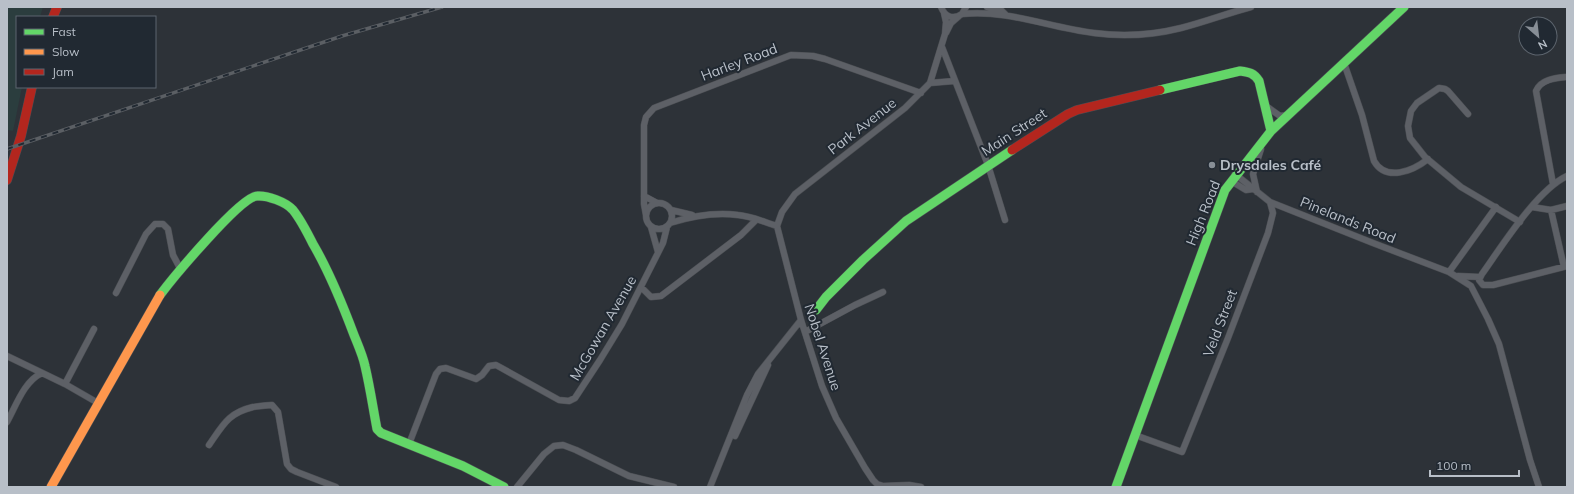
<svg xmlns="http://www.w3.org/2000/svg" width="1574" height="494" viewBox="0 0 1574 494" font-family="Mulish,sans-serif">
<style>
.green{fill:#2b3d3e}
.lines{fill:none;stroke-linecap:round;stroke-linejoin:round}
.street-casing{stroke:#4b4e53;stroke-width:7}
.fast-casing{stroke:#4b4e53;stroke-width:10}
.slow-casing{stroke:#4b4e53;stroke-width:10}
.jam-casing{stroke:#4b4e53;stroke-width:10}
.street{stroke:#5d6066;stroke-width:6}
.fast{stroke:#63d668;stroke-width:9}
.slow{stroke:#ff974d;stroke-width:9}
.jam{stroke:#b3261e;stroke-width:9}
.rail-casing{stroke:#5b5f64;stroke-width:3.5}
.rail{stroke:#212932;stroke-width:2;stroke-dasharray:6;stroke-linecap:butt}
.poi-dot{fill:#878e96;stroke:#212932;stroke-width:1.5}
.labels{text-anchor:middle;stroke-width:4;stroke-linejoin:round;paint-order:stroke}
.street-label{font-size:14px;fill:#b8bfc8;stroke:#212932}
.poi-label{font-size:14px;font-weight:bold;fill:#b8bfc8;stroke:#212932;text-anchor:start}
</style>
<rect width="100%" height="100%" fill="#2d3238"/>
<path class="green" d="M7 7H43L40 17H17V87H22L13 131 7 130Z"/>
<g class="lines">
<defs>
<path id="street" d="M941 7C945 17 953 20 962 14L966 7
M987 7 1002 11 1006 15
M962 14C1007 9 1050 28 1094 33 1123 37 1153 35 1181 28 1205 22 1228 13 1251 7
M946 33 951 23 959 16
M942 47 988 165 1005 220
M1344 63 1362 115 1374 161C1386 182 1413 171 1428 159
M930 83 954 81
M1266 106 1280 116 1287 115
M1468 114 1448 91 1445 89 1439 88 1417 103 1411 111 1408 126 1410 138 1425 157 1461 187 1520 222
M1235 174 1270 202 1373 243 1449 272 1471 286 1488 319 1499 344 1530 460 1539 487
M1567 176C1537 190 1502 246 1482 274L1479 280 1483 285H1493L1567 266
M1231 181 1246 190 1253 189
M1553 184 1536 91C1541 79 1556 78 1567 77
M1257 192 1253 174 1261 149
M644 196 657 203
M646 216a13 13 0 1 1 26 0a13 13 0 1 1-26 0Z
M1532 207 1551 210 1567 206
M671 210 692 215
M1551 210 1564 267
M646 215 644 204V125L646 117 654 108 791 55 813 56 825 59 921 93
M670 223C692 216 715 212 738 215 751 216 764 222 777 226
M777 226 801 320 822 386 836 418 865 468 873 480 877 484 883 486 909 485 921 487
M777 226 782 212 795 194 905 108 930 83 945 34 946 22 944 13
M651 227 658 252
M1449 272 1496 207
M1458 276 1480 277
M641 287 651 297 661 296 741 235 756 220
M116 293 146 234 155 224H163L168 229 173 255 181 270
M805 332 855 305 883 292
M7 356 65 384 98 403
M65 384 94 329
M7 422C16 406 24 381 42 373
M1135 435 1182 452 1228 338 1268 233 1273 213 1270 202
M735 436 768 365
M409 444 436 374 440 369 446 368 476 379 482 375 489 366 496 365 559 400 569 401 575 398 600 360 622 324 663 243 667 227
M209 445C223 425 228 413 253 407 260 406 266 405 272 405L278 412 287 464 291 469 297 472 336 487
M517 487 544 454 554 446 563 445 576 450 629 476 674 487
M710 487 747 395 758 374 801 320"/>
<path id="fast" d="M1160 90 1240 71C1249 72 1254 73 1259 81L1271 131
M160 295C172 279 240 197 257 196 267 195 286 202 293 210 301 220 307 232 313 244 330 273 342 303 354 335 358 345 363 356 365 366 370 387 373 408 377 429L381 433 463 466 504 487
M816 310 826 297 863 260 906 221 1012 150
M1116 487 1225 190 1271 131 1404 7"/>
<path id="slow" d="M51 487 160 295"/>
<path id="jam" d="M53 17 57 7
M1012 150 1068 114 1077 110 1160 90
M7 180 21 136 32 87"/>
</defs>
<use href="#street" class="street-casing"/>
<use href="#fast" class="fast-casing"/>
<use href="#slow" class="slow-casing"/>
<use href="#jam" class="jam-casing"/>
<use href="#street" class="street"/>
<use href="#fast" class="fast"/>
<use href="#slow" class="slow"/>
<use href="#jam" class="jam"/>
<defs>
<path id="rail" d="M7 149 342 36 442 7"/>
</defs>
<use href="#rail" class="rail-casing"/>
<use href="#rail" class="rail"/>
</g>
<circle class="poi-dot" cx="1212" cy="165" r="4"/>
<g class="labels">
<g class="street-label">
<text transform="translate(739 62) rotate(-21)" y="5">Harley Road</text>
<text transform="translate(862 126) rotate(-38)" y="5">Park Avenue</text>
<text transform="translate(1014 132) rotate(-33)" y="5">Main Street</text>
<text transform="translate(1203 213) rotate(-68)" y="5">High Road</text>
<text transform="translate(1348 220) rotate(22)" y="5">Pinelands Road</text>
<text transform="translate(1220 323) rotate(-69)" y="5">Veld Street</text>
<text transform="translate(603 328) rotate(-60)" y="5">McGowan Avenue</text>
<text transform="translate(823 347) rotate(72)" y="5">Nobel Avenue</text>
</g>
<g class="poi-label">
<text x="1220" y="170">Drysdales Café</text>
</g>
</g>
<rect width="1574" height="494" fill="none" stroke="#b8bfc8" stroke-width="16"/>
<rect x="16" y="16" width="140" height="72" fill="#212932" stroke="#5d656e"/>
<rect x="24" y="29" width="20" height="6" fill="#63d668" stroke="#5d656e"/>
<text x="52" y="36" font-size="12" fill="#b8bfc8">Fast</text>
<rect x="24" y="49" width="20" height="6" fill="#ff974d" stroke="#5d656e"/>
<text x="52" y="56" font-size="12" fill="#b8bfc8">Slow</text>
<rect x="24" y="69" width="20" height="6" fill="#b3261e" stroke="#5d656e"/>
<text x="52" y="76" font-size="12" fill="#b8bfc8">Jam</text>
<g transform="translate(1538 36) rotate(152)"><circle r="19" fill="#212932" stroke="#5d656e"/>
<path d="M0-3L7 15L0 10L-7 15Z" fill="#878e96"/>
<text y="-6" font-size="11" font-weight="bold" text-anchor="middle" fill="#b8bfc8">N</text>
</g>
<path d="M1430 470v6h89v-6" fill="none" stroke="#b8bfc8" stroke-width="2"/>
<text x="1436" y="470" font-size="12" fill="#b8bfc8" stroke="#212932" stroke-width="3" paint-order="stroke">100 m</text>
</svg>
